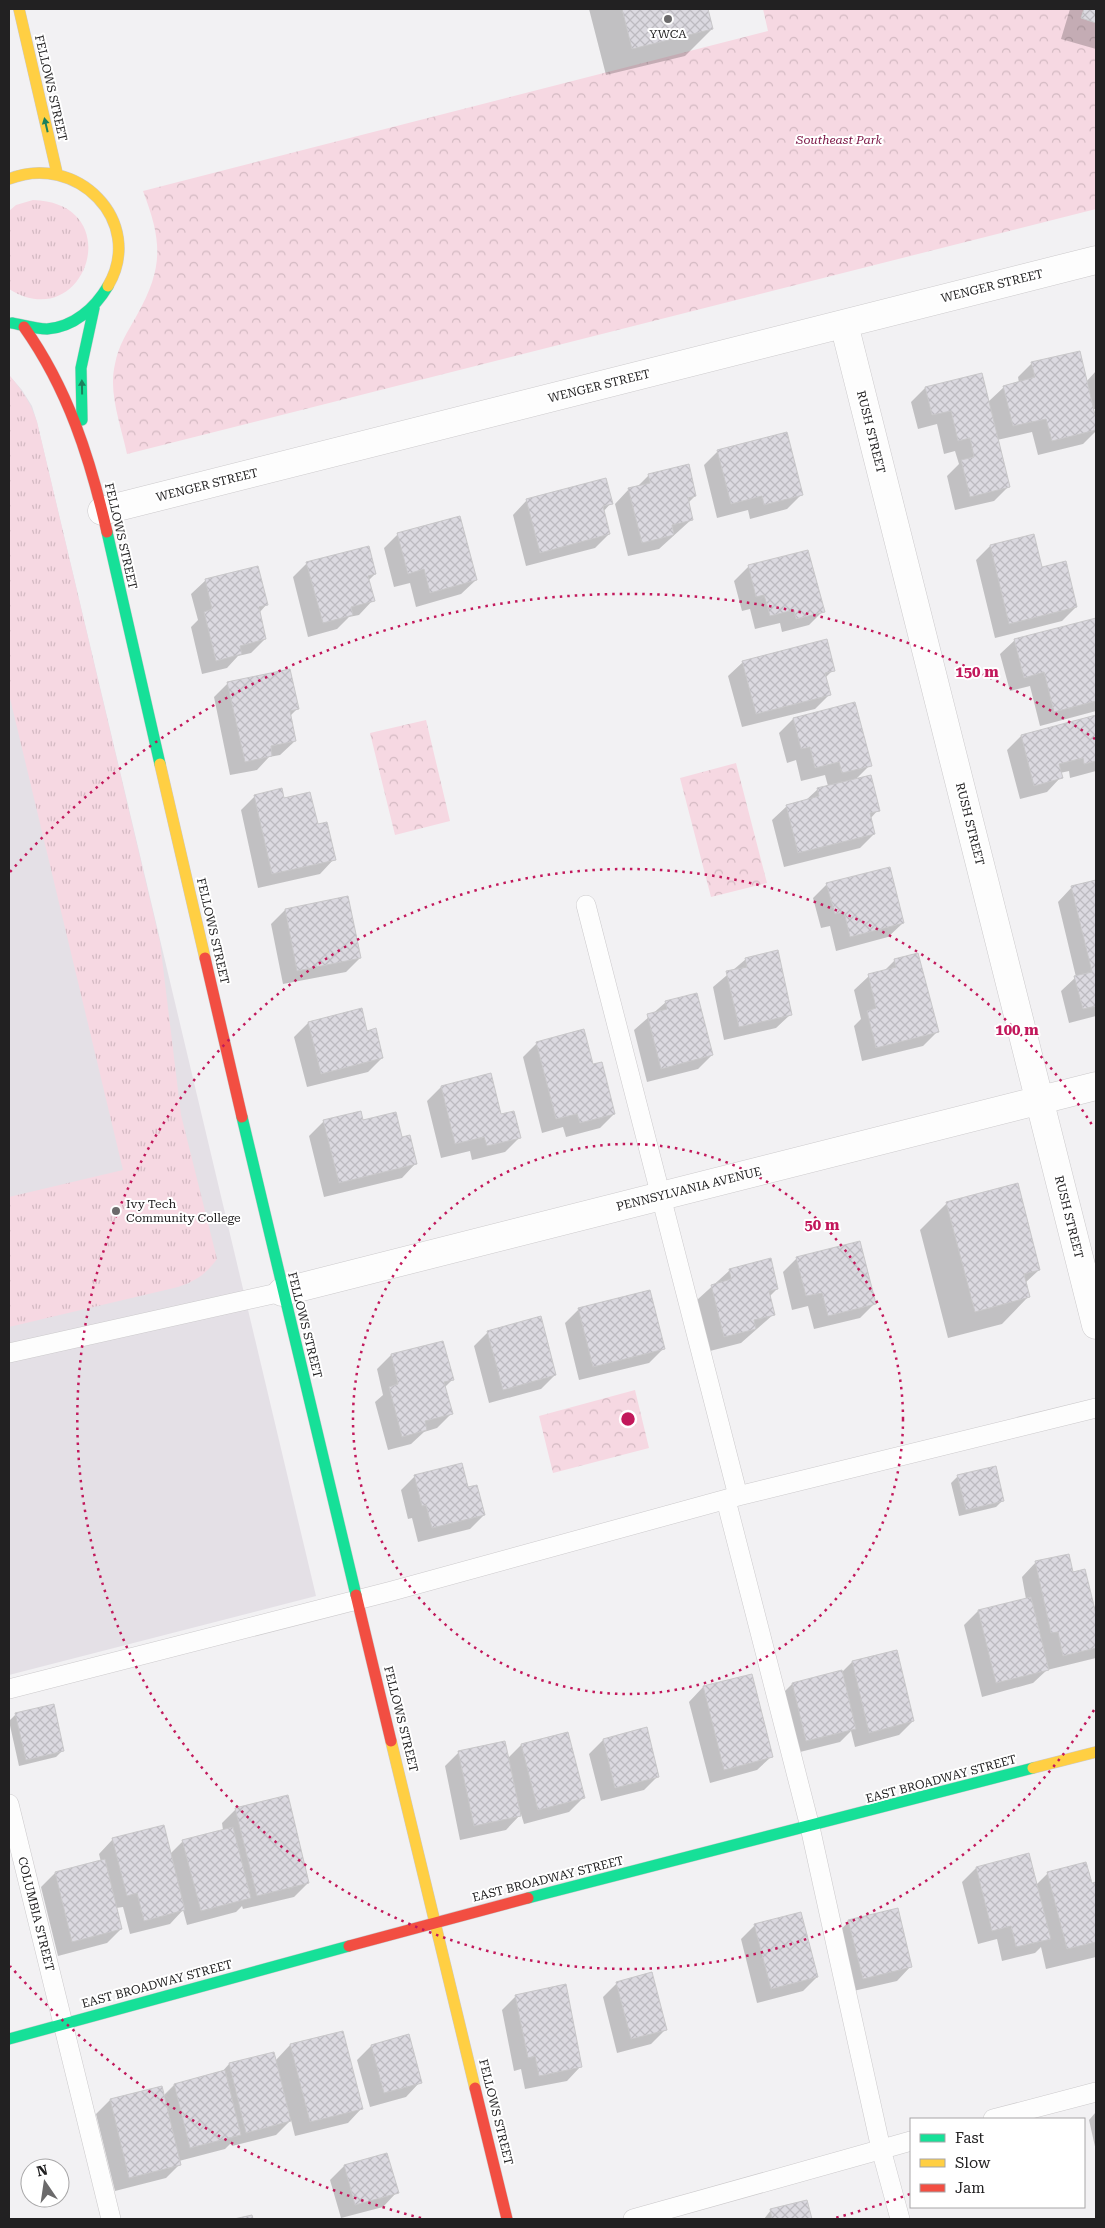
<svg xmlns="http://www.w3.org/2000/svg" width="1105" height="2228" viewBox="0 0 1105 2228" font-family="'Roboto Serif',serif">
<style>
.built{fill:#e4e0e6}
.grass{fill:url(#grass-tufts)}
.park{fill:url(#park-crowns)}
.shadow{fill:#0003}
.building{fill:url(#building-cross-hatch);stroke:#c8c7c9}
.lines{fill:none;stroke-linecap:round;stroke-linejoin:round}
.lane-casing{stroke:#cccacc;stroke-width:20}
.street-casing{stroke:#cccacc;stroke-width:29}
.fast-casing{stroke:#cccacc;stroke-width:12}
.slow-casing{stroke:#cccacc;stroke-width:12}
.jam-casing{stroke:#cccacc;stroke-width:12}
.lane{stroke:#fdfdfd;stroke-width:19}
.street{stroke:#fdfdfd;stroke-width:28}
.fast{stroke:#16e098;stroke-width:11}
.slow{stroke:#ffcf43;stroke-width:11}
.jam{stroke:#f24e42;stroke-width:11}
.oneway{fill:#1c805d}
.ring{fill:none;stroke:#c2185b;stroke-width:2.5;stroke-dasharray:2.5 5}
.poi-dot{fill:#6b6a6b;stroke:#fff;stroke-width:2}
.labels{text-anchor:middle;stroke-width:4;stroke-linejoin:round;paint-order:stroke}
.poi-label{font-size:12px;fill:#222122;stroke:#fff}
.street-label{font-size:12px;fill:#222122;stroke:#fff}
.park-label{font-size:12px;font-style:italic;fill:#7a1343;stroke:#fff}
.centre{fill:#c2185b;stroke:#fff;stroke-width:2.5}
.ring-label{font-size:15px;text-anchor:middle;font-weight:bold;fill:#c2185b;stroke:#fff;stroke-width:4;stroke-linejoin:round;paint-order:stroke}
</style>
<defs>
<pattern id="grass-tufts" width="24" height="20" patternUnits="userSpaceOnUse" patternTransform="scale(1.25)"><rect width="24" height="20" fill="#f6d8e2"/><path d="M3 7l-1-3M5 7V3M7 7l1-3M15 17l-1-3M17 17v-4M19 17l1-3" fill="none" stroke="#d3b9c2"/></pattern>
<pattern id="park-crowns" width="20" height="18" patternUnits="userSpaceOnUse" patternTransform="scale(1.25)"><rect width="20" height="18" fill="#f6d8e2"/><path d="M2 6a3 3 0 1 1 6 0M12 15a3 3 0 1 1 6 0" fill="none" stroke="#d3b9c2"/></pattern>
<pattern id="building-cross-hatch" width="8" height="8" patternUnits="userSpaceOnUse" patternTransform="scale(1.25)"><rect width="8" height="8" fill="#dbd9e0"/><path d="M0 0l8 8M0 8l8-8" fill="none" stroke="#bcbac0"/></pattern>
</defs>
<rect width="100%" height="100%" fill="#f2f1f3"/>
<path class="built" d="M9 375 22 390 32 406 37 422 316 1596 9 1675Z"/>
<path class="grass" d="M33 200C130 203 85 337 9 289V211L16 205Z
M9 375C22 390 31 403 37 422L160 942 181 1115 217 1259C206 1274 196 1281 178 1287L9 1327V1197L123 1170 9 694Z"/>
<path class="park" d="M763 9H1096V209L127 454C121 425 108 393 115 364 118 346 128 331 137 315 164 267 162 241 143 191L768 31Z
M426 720 450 821 395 835 370 733Z
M736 763 767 883 711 897 680 778Z
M635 1390 649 1448 553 1473 539 1416Z"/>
<path class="shadow" d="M589 9H707L712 29 685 56 606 75Z
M1070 9H1096V49L1061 39Z
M1032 363 1086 382 1096 371V414L1095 409H1093L1096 431 1083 444 1038 455 1032 432 997 440 1009 486 994 501 955 510 947 476 959 464 955 451 944 454 937 424 918 429 911 402 925 388 988 402 1004 387 1019 383 1018 377Z
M718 451 801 495 787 509 750 519 748 510 717 518 704 465Z
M688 466 695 496 688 503 692 519 659 549 628 556 615 504 629 489 636 488 648 476Z
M527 500 611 503 603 512 609 534 595 548 526 566 513 515Z
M398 534 476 580 461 594 416 607 410 583 394 587 384 548Z
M1033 535 1041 569 1076 607 1062 621 995 638 976 560 990 546Z
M307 563 375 574 368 581 373 600 359 615 349 617 337 629 308 637 293 577Z
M749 566 823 611 809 625 782 632 780 623 755 629 750 609 742 611 734 581Z
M206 580 267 604 259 613 265 639 251 653 238 656 227 668 202 674 191 627 198 620 191 594Z
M1096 619V711L1040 726 1030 686 1010 691 1000 654 1015 640Z
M743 662 833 670 825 678 830 694 815 709 742 727 728 676Z
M228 683 297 709 290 716 295 741 280 755 269 757 257 770 230 775 214 697Z
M1096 716V771L1070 778 1069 771 1060 773 1061 777 1047 792 1020 799 1007 750 1021 736Z
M793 719 870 765 856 779 878 810 870 819 874 834 860 848 784 867 772 820 787 806 805 801 818 789 828 786 825 775 801 781 796 760 787 763 779 733Z
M255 796 283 799 317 825 334 859 320 874 258 888 241 810Z
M1096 881V1016L1069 1023 1061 991 1076 977 1058 902 1072 887Z
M827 884 903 923 888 937 836 951 830 926 821 928 813 898Z
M347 897 360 958 346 972 283 984 271 924 285 910Z
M746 959 791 1014 776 1028 724 1040 713 987Z
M895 960 937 1032 923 1046 862 1061 854 1026 861 1019 854 990 869 976 883 972Z
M666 1002 712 1055 698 1069 647 1082 634 1030Z
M308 1023 366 1032 382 1058 368 1072 307 1087 294 1037Z
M537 1043 614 1114 600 1128 566 1137 563 1127 542 1133 523 1057Z
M490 1075 500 1115 519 1138 505 1152 472 1160 470 1151 441 1158 427 1101 441 1087Z
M324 1121 363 1122 401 1139 416 1163 402 1178 324 1197 309 1136Z
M947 1203 1039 1270 1025 1283 1028 1297 1002 1324 948 1338 920 1230Z
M797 1258 874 1304 860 1318 814 1329 808 1306 792 1310 783 1272Z
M730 1270 777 1289 769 1297 774 1314 741 1343 710 1351 697 1300Z
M579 1309 663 1349 649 1363 579 1380 565 1323Z
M488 1332 555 1375 541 1389 489 1403 474 1346Z
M391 1355 452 1380 444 1388 451 1414 437 1428 424 1432 411 1444 388 1450 375 1402 383 1395 377 1369Z
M415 1476 484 1515 470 1529 418 1542 412 1518 408 1519 401 1490Z
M958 1476 1003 1500 996 1507 959 1516 951 1483Z
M1036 1562 1073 1573 1094 1616 1096 1615V1658L1047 1670 1033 1683 982 1697 964 1625 978 1611 1026 1599 1022 1577Z
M896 1652 913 1721 899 1735 855 1747 851 1731 840 1742 792 1754 778 1698 792 1684 841 1673 852 1662Z
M703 1687 772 1756 757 1770 710 1783 689 1702Z
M16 1714 63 1750 56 1757 19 1766 9 1721Z
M567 1733 583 1798 569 1812 524 1824 521 1814 506 1830 460 1840 445 1766 459 1752 507 1759 521 1745Z
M603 1740 658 1776 644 1790 601 1801 589 1754Z
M236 1809 308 1883 294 1897 243 1909 242 1906 236 1912 187 1925 183 1910 170 1924 130 1934 123 1907 116 1908 121 1929 107 1943 58 1956 41 1887 55 1873 101 1862 99 1854 113 1839 170 1854 183 1841 223 1830 222 1823Z
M976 1868 1036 1885 1048 1873 1091 1884 1096 1883V1957L1046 1969 1041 1947 1035 1953 1002 1961 997 1939 978 1944 962 1882Z
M849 1921 911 1966 897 1981 849 1992 835 1936Z
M755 1925 817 1977 803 1991 757 2003 741 1939Z
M617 1983 665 2030 651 2044 617 2053 603 1997Z
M516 1996 581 2066 567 2081 525 2089 521 2069 514 2071 502 2010Z
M342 2032 362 2108 348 2123 295 2136 291 2120 276 2135 232 2146 231 2143 225 2149 179 2161 180 2164 166 2178 115 2191 96 2114 110 2100 161 2087 163 2096 174 2085 221 2073 229 2064 275 2061 290 2045Z
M371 2046 420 2082 406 2097 370 2107 357 2060Z
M1096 2112V2151L1089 2120Z
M344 2166 397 2192 383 2207 341 2218 330 2180Z
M806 2201 810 2219H764L771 2210Z"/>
<path class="building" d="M622 9H708L713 29 632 49Z
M1084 9H1096V23L1081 18Z
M1080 351 1096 419V430L1052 441 1046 419 1013 426 1003 386 1035 377 1031 362Z
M982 373 1010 487 970 497 961 460 974 457 970 438 958 441 951 411 932 415 925 387Z
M787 432 803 495 764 505 762 496 731 504 717 450Z
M689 464 696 496 688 498 693 520 672 525 674 535 642 543 628 488 650 483 648 474Z
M606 478 613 504 603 506 610 534 540 553 526 499Z
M460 516 477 580 430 593 424 569 408 574 397 533Z
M1034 534 1042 567 1066 561 1077 607 1009 624 990 545Z
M369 546 376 574 368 576 375 601 351 607 353 615 323 623 306 562Z
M808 550 825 612 796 619 794 610 770 616 764 595 756 597 748 565Z
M258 566 268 605 259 607 266 639 240 646 242 654 216 661 204 612 212 609 205 579Z
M1096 618V701L1054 712 1044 672 1024 678 1014 639Z
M827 639 835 671 825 673 831 695 756 714 742 661Z
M290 669 299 709 290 711 296 741 271 746 272 756 245 762 227 682Z
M855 702 872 766 842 773 839 762 815 768 810 747 801 749 793 718Z
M1096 715V761L1084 764 1083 758 1059 764 1063 778 1034 786 1021 735Z
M871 775 880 811 870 813 875 834 798 853 786 805 819 796 817 788Z
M282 788 284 798 310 792 318 824 327 822 336 860 272 874 254 795Z
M890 867 904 923 850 937 844 912 835 914 826 883Z
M1096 880V1006L1083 1009 1074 976 1092 972 1071 886Z
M348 896 361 958 297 971 285 909Z
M778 950 792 1015 739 1027 726 971 747 967 745 958Z
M918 953 939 1032 876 1048 867 1011 876 1008 868 974 896 967 894 959Z
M697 993 713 1055 661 1069 647 1014 667 1009 665 1001Z
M362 1008 367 1031 376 1028 383 1058 321 1074 308 1022Z
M584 1029 593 1064 602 1062 615 1114 580 1123 577 1114 556 1119 536 1042Z
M491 1073 501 1114 514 1111 521 1138 487 1146 484 1137 455 1144 441 1086Z
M361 1111 363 1120 396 1112 402 1137 410 1135 417 1164 339 1183 323 1120Z
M1018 1183 1040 1270 1024 1274 1030 1297 975 1312 946 1202Z
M860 1241 876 1304 828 1316 822 1293 806 1296 796 1257Z
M771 1258 778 1289 769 1291 775 1315 754 1320 756 1329 724 1337 711 1285 731 1279 729 1269Z
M650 1290 665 1349 593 1367 578 1308Z
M541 1316 556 1375 503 1390 487 1331Z
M443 1341 454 1380 444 1382 453 1414 425 1421 427 1430 402 1437 389 1387 398 1384 391 1354Z
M462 1463 468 1487 477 1485 485 1515 432 1528 426 1505 422 1506 414 1475Z
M996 1466 1004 1501 966 1510 957 1475Z
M1069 1554 1073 1572 1085 1569 1096 1614V1648L1063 1656 1058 1632 1051 1633 1035 1561Z
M1031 1597 1049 1670 996 1683 978 1610Z
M897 1650 914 1721 869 1733 852 1661Z
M842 1670 856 1729 806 1741 792 1683Z
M752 1674 773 1757 724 1770 703 1686Z
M54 1704 64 1751 26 1760 15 1713Z
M647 1727 659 1777 615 1788 603 1739Z
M568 1732 585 1798 538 1810 521 1744Z
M505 1741 521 1816 474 1826 458 1751Z
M288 1795 309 1883 257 1896 235 1808Z
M164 1825 185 1910 144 1921 137 1893 127 1896 112 1838Z
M233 1827 251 1898 201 1911 182 1840Z
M1029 1853 1051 1939 1016 1947 1011 1926 992 1931 976 1867Z
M105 1859 122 1929 72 1942 55 1872Z
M1086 1862 1092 1883 1096 1882V1942L1067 1949 1047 1872Z
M898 1908 912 1967 863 1979 848 1920Z
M801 1912 818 1977 771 1989 754 1924Z
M652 1972 667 2030 631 2039 616 1982Z
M566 1984 582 2067 539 2076 535 2056 528 2058 515 1995Z
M343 2031 363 2109 310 2122 290 2044Z
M409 2034 422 2083 384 2093 371 2045Z
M274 2052 291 2121 246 2133 229 2063Z
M225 2070 241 2135 190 2148 174 2084Z
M162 2086 181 2165 129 2178 110 2099Z
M387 2153 399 2193 355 2205 344 2165Z
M807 2200 812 2219H772L770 2209Z
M252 2215 253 2219H234Z"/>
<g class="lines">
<defs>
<path id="lane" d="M586 905 738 1496
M9 1353 282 1292
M726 1500 810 1827 881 2149 900 2219
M9 1689 392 1591 738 1496 1096 1408
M9 1804 111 2219
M993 2119 1096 2092
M633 2219 911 2141"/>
<path id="street" d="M844 324 1096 1325
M102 511 1096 260
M282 1292 1096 1086"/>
<path id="fast" d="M12 323C23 325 36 329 47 329 74 327 95 308 108 286
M82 420 81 368 94 308
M107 532 160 764
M242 1117 356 1595
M528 1898 1033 1768
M9 2039 349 1946"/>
<path id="slow" d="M19 9 57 173
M9 179C76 152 146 221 108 286
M160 764 205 958
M391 1741 475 2088
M1033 1768 1096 1752"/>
<path id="jam" d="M24 327C68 389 90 458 107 532
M205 958 242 1117
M356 1595 391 1741
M349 1946 528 1898
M475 2088 507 2219"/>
</defs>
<use href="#lane" class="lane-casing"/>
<use href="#street" class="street-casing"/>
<use href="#fast" class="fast-casing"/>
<use href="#slow" class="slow-casing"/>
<use href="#jam" class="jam-casing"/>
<use href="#lane" class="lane"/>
<use href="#street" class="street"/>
<use href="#fast" class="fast"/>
<use href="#slow" class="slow"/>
<use href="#jam" class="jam"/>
</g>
<defs><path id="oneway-solid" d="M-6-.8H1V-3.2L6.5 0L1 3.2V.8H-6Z" transform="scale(1.25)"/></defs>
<g class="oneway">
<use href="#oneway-solid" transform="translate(46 125) rotate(-103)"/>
<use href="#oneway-solid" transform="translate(82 387) rotate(-91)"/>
</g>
<g class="ring">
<circle cx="628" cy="1419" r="275"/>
<path d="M1094 1710A550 550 0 1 1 1094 1128"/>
<path d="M910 2194A825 825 0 0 1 835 2218M421 2218A825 825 0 0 1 10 1966M10 872A825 825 0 0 1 1095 739"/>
</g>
<g class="poi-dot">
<circle cx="668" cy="19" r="5"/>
<circle cx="116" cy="1211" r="5"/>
</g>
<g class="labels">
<g class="poi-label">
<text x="668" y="38">YWCA</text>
<text x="126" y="1208" text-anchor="start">Ivy Tech<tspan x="126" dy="14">Community College</tspan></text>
</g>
<g class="street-label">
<text transform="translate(51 88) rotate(77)" y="4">FELLOWS STREET</text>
<text transform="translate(992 286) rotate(-14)" y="4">WENGER STREET</text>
<text transform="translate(599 386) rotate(-14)" y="4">WENGER STREET</text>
<text transform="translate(871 432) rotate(76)" y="4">RUSH STREET</text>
<text transform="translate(207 485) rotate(-14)" y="4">WENGER STREET</text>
<text transform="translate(121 536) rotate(77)" y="4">FELLOWS STREET</text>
<text transform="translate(970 824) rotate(76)" y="4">RUSH STREET</text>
<text transform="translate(213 931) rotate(77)" y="4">FELLOWS STREET</text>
<text transform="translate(689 1189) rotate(-14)" y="4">PENNSYLVANIA AVENUE</text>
<text transform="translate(1069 1217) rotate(76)" y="4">RUSH STREET</text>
<text transform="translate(305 1325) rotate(76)" y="4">FELLOWS STREET</text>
<text transform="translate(401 1719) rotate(76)" y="4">FELLOWS STREET</text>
<text transform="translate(941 1779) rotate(-15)" y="4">EAST BROADWAY STREET</text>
<text transform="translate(548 1879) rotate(-14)" y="4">EAST BROADWAY STREET</text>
<text transform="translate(36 1914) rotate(76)" y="4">COLUMBIA STREET</text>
<text transform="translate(157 1984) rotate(-15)" y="4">EAST BROADWAY STREET</text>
<text transform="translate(496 2112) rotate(76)" y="4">FELLOWS STREET</text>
</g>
<g class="park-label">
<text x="839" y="144">Southeast Park</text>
</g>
</g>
<circle cx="628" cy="1419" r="8" class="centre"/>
<g class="ring-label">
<text x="977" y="677">150 m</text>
<text x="1017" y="1035">100 m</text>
<text x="822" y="1230">50 m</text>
</g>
<rect width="1105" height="2228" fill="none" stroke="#222122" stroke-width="20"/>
<rect x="910" y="2118" width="175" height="90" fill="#ffffff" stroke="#a7a6a7"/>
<rect x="920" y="2134" width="25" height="8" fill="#16e098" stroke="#a7a6a7"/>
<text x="955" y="2143" font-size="15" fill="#222122">Fast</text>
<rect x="920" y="2159" width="25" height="8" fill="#ffcf43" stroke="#a7a6a7"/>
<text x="955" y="2168" font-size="15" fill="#222122">Slow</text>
<rect x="920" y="2184" width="25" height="8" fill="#f24e42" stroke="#a7a6a7"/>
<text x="955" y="2193" font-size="15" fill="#222122">Jam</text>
<g transform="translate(45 2183) rotate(347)"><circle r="24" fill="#ffffff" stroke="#a7a6a7"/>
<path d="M0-4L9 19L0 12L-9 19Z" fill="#6b6a6b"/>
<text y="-8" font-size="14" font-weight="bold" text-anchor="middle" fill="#222122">N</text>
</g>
</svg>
